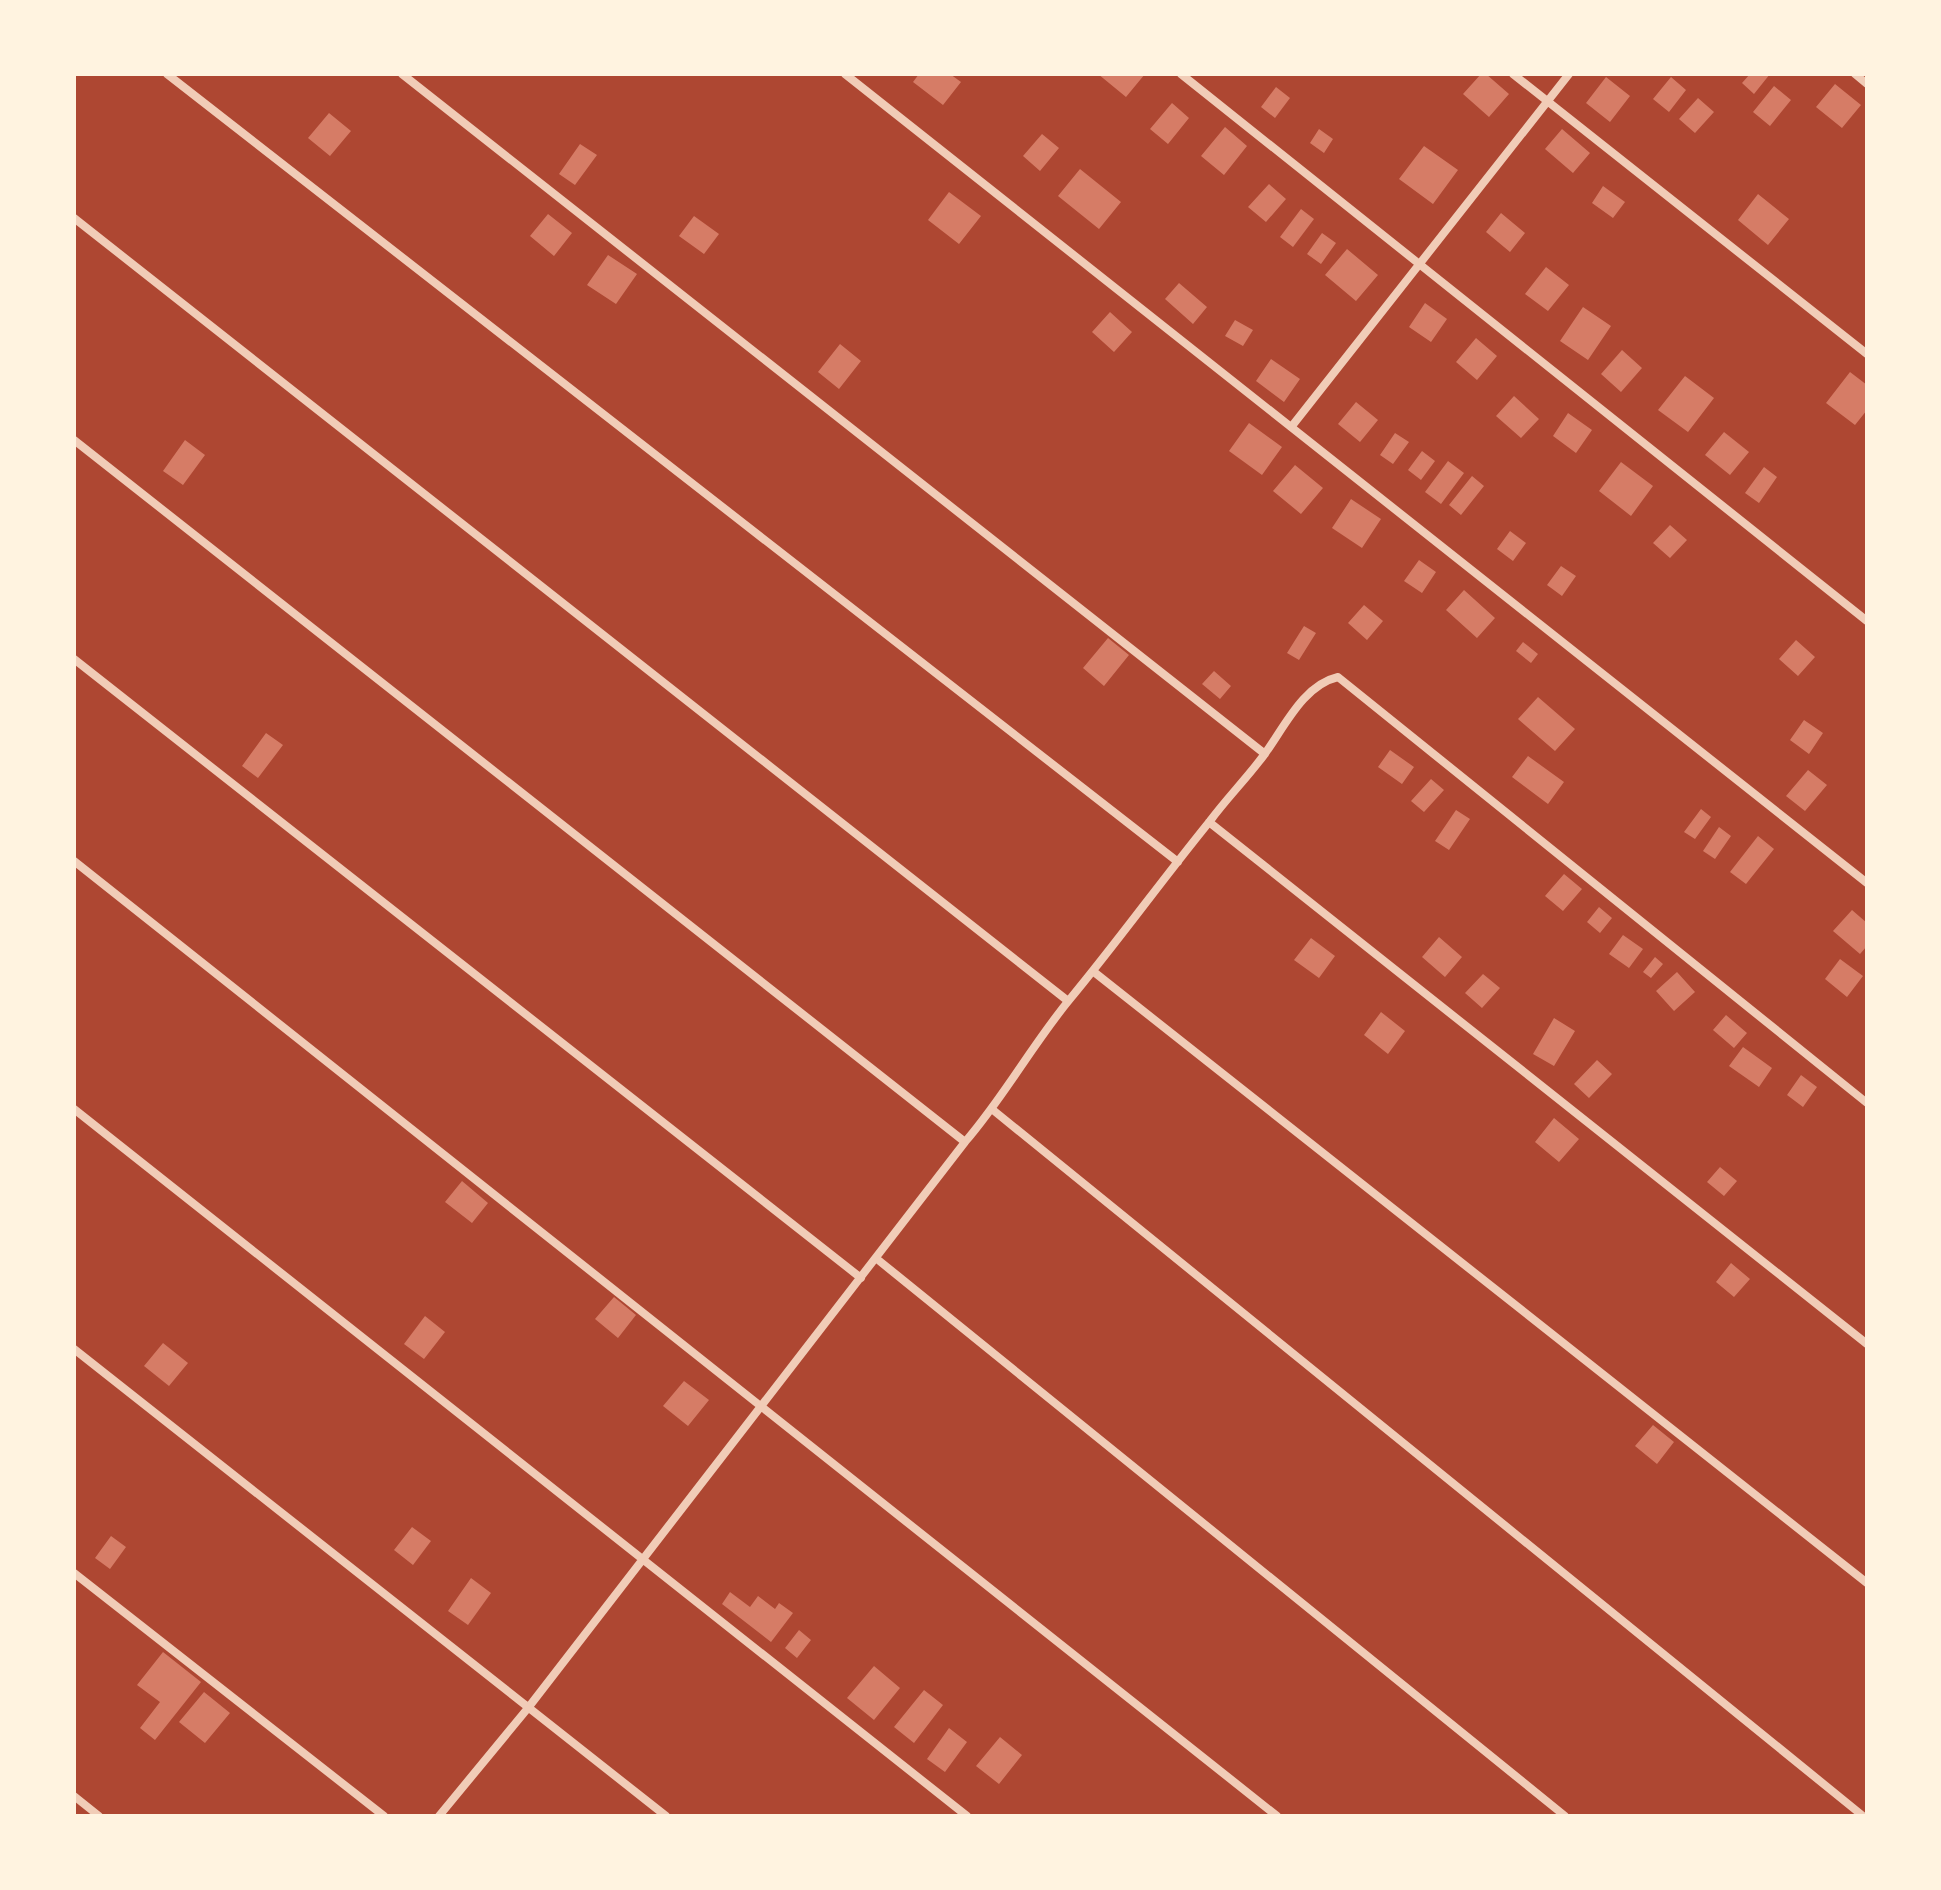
<svg xmlns="http://www.w3.org/2000/svg" width="1941" height="1890" viewBox="0 0 1941 1890" font-family="'Golos Text',sans-serif">
<style>
.green{fill:#ae4732}
.building{fill:#d67c66}
.lines{fill:none;stroke-linecap:round;stroke-linejoin:round}
.minor{stroke:#f1ccb7;stroke-width:8}
</style>
<rect width="100%" height="100%" fill="#c8553d"/>
<path class="green" d="M74 74H1867V1816H74Z"/>
<path class="building" d="M919 74H950L961 82 943 105 913 82Z
M1098 74H1145L1126 97Z
M1481 74H1486L1509 94 1489 117 1463 94Z
M1750 74H1770L1754 94 1742 83Z
M1606 77 1630 96 1610 122 1586 103Z
M1671 77 1686 90 1669 112 1653 99Z
M1835 84 1861 105 1842 128 1816 107Z
M1774 86 1791 100 1770 126 1753 112Z
M1276 87 1290 98 1275 118 1261 107Z
M1698 98 1714 112 1695 133 1679 119Z
M1172 103 1189 118 1168 144 1150 129Z
M329 113 351 131 330 156 308 138Z
M1225 127 1247 146 1224 175 1201 156Z
M1319 129 1333 139 1324 153 1310 143Z
M1562 129 1590 153 1573 173 1545 149Z
M1042 134 1059 148 1040 171 1023 156Z
M580 144 597 155 575 185 559 174Z
M1424 146 1458 170 1433 204 1399 179Z
M1080 169 1121 202 1099 229 1058 196Z
M1269 184 1286 199 1266 222 1248 207Z
M1603 186 1625 202 1613 218 1592 203Z
M949 192 981 216 959 244 928 220Z
M1758 194 1789 219 1768 245 1738 220Z
M1301 209 1314 219 1293 247 1280 237Z
M1501 213 1525 233 1510 252 1486 232Z
M548 214 572 233 554 256 530 236Z
M694 216 719 234 704 254 679 236Z
M1322 233 1336 243 1321 264 1307 254Z
M1347 249 1378 275 1356 301 1325 275Z
M608 255 637 274 616 304 587 285Z
M1546 267 1569 285 1548 311 1525 294Z
M1179 283 1207 307 1193 324 1165 299Z
M1425 303 1447 319 1431 342 1409 327Z
M1583 307 1611 326 1588 360 1560 341Z
M1110 312 1132 332 1114 352 1092 332Z
M1235 320 1253 330 1243 346 1225 336Z
M1476 338 1497 356 1477 380 1456 362Z
M840 344 861 361 839 389 818 372Z
M1622 350 1642 368 1621 392 1601 374Z
M1271 359 1300 379 1284 402 1256 381Z
M1850 372 1867 385V410L1855 425 1826 403Z
M1685 376 1714 398 1688 432 1658 410Z
M1514 396 1539 419 1521 438 1496 416Z
M1356 402 1378 420 1360 442 1338 424Z
M1568 413 1592 430 1576 453 1553 436Z
M1249 423 1282 447 1262 475 1229 451Z
M1724 432 1749 452 1730 475 1705 455Z
M1395 433 1409 442 1393 464 1380 455Z
M185 440 205 455 183 485 163 471Z
M1422 451 1435 461 1421 480 1408 470Z
M1448 461 1464 473 1441 504 1425 492Z
M1621 462 1653 486 1631 516 1599 491Z
M1295 465 1323 488 1301 514 1273 491Z
M1764 467 1777 477 1759 503 1745 493Z
M1472 476 1484 486 1461 515 1449 505Z
M1351 499 1381 519 1362 548 1332 528Z
M1670 525 1687 540 1670 558 1653 543Z
M1510 531 1526 543 1513 561 1497 549Z
M1419 560 1436 572 1422 593 1404 581Z
M1561 566 1576 576 1562 596 1547 585Z
M1464 590 1495 618 1477 638 1446 610Z
M1364 605 1383 621 1367 640 1348 623Z
M1304 626 1316 633 1299 660 1287 653Z
M1108 638 1129 655 1104 686 1083 668Z
M1796 640 1815 657 1798 676 1779 659Z
M1523 642 1538 654 1531 663 1516 651Z
M1214 671 1231 686 1220 699 1202 684Z
M1538 697 1575 729 1555 751 1518 719Z
M1804 720 1823 733 1809 754 1790 740Z
M266 733 283 745 258 778 242 766Z
M1390 750 1414 767 1402 784 1378 767Z
M1528 756 1564 782 1548 804 1512 777Z
M1808 770 1827 785 1805 811 1786 796Z
M1431 779 1444 790 1424 812 1411 801Z
M1701 809 1711 817 1695 839 1684 832Z
M1456 810 1470 819 1449 850 1435 841Z
M1719 827 1731 836 1715 859 1703 851Z
M1758 836 1774 849 1746 884 1730 872Z
M1564 874 1582 889 1563 911 1545 896Z
M1599 907 1612 918 1600 933 1587 922Z
M1852 910 1867 923V946L1860 954 1833 931Z
M1623 935 1643 949 1629 968 1609 954Z
M1439 937 1462 957 1445 977 1422 957Z
M1311 938 1335 956 1319 978 1294 960Z
M1655 957 1663 964 1651 978 1643 972Z
M1840 959 1863 976 1847 997 1825 979Z
M1677 972 1695 992 1674 1011 1656 991Z
M1483 974 1500 988 1482 1008 1465 993Z
M1381 1012 1405 1031 1388 1054 1364 1035Z
M1726 1015 1747 1033 1734 1048 1713 1030Z
M1554 1018 1575 1031 1554 1066 1533 1054Z
M1743 1047 1772 1068 1759 1087 1729 1066Z
M1597 1060 1612 1074 1589 1098 1574 1084Z
M1801 1075 1817 1087 1803 1107 1787 1095Z
M1554 1118 1579 1139 1559 1162 1535 1142Z
M1720 1167 1737 1181 1724 1196 1707 1182Z
M462 1181 488 1203 472 1223 445 1202Z
M1731 1263 1750 1279 1734 1297 1716 1282Z
M614 1297 636 1315 618 1338 595 1319Z
M425 1316 445 1332 424 1359 404 1344Z
M163 1343 188 1363 169 1386 144 1366Z
M684 1381 709 1400 688 1426 663 1406Z
M1653 1425 1674 1442 1657 1464 1635 1446Z
M412 1527 431 1541 413 1565 394 1550Z
M111 1536 126 1547 110 1569 95 1558Z
M471 1578 491 1593 468 1625 448 1611Z
M730 1592 750 1607 758 1596 775 1609 779 1603 793 1613 771 1642 722 1604Z
M799 1630 811 1640 797 1658 785 1648Z
M163 1652 201 1682 155 1740 140 1728 160 1702 137 1685Z
M874 1666 900 1688 874 1720 847 1698Z
M924 1690 943 1705 914 1743 894 1727Z
M204 1692 230 1713 205 1743 179 1722Z
M949 1728 967 1742 945 1772 927 1759Z
M1000 1737 1022 1755 999 1784 976 1766Z"/>
<g class="lines">
<path class="minor" d="M167 74 1178 862
M402 74 1265 754
M845 74 1867 883
M1181 74 1867 621
M1513 74 1867 354
M1855 74 1867 84
M74 218 1068 1001
M1292 426 1569 74
M74 440 965 1142
M74 659 861 1278
M1209 822 1867 1344
M74 861 1277 1816
M1094 972 1867 1583
M74 1109 967 1816
M993 1110 1863 1816
M877 1259 1565 1816
M74 1349 666 1816
M74 1573 384 1816
M74 1796 99 1816
M439 1816 528 1708 965 1142C1004 1097 1032 1045 1070 999 1118 941 1162 880 1210 821 1227 798 1247 778 1264 755 1284 728 1303 685 1338 677L1867 1103"/>
</g>
<rect width="1941" height="1890" fill="none" stroke="#fff3e0" stroke-width="152"/>
</svg>
